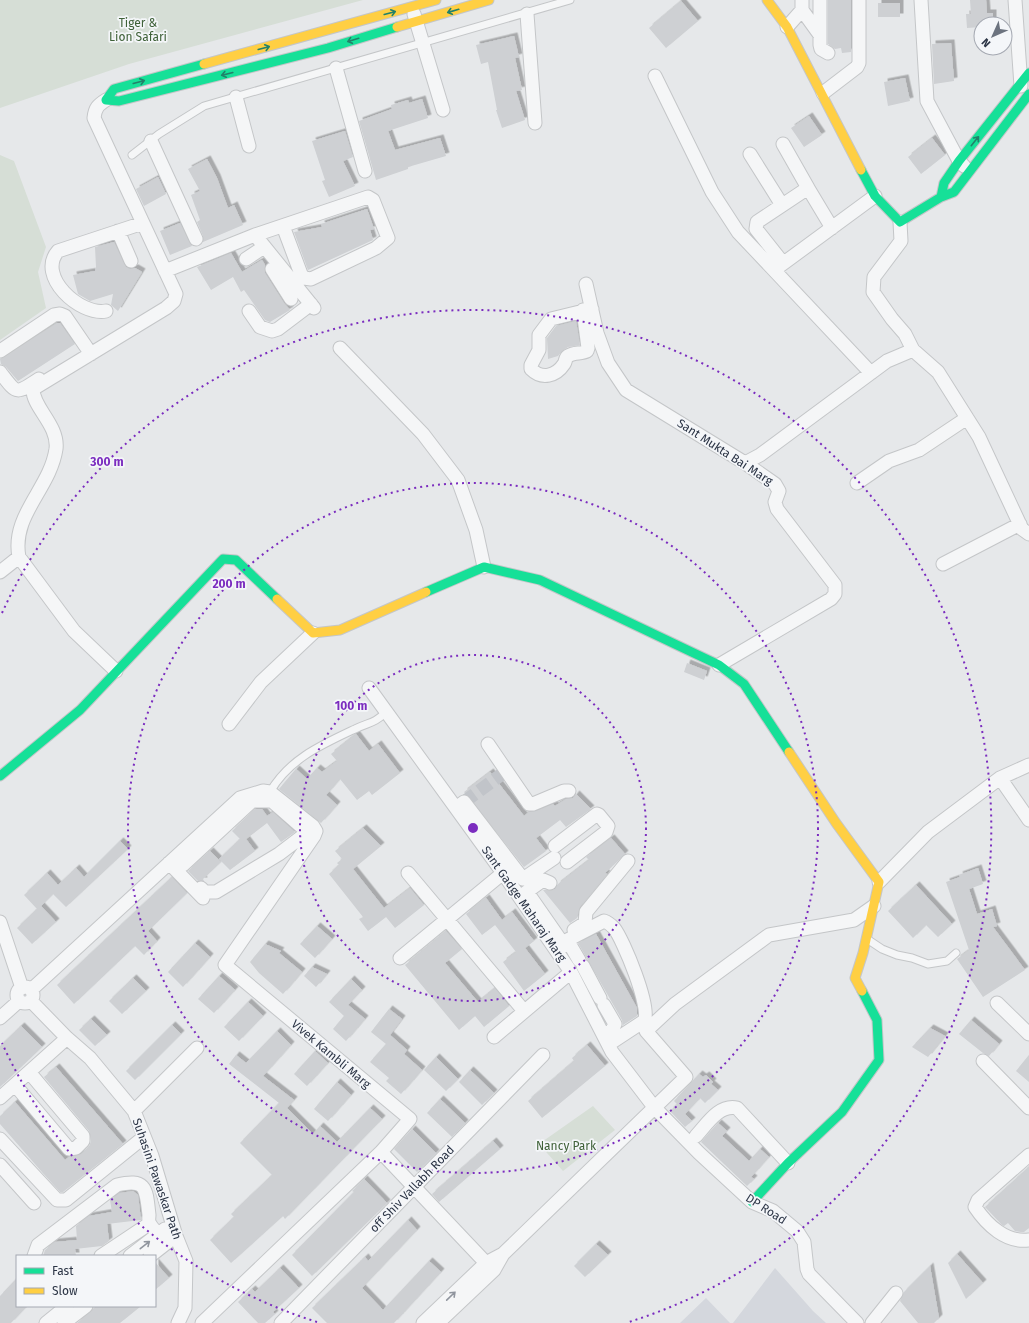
<svg xmlns="http://www.w3.org/2000/svg" width="1029" height="1323" viewBox="0 0 1029 1323" font-family="'Fira Sans',sans-serif">
<style>
.built{fill:#d4d7dd}
.green{fill:#d6ded6}
.building{fill:#ced0d3;filter:url(#shadow)}
.lines{fill:none;stroke-linecap:round;stroke-linejoin:round}
.street-tunnel{stroke:#c1c4c9;stroke-width:13;stroke-dasharray:13 6;stroke-linecap:butt}
.lane-casing{stroke:#c4c6c8;stroke-width:9}
.street-casing{stroke:#c4c6c8;stroke-width:15}
.fast-casing{stroke:#c4c6c8;stroke-width:11}
.slow-casing{stroke:#c4c6c8;stroke-width:11}
.lane{stroke:#f5f6f7;stroke-width:7}
.street{stroke:#f5f6f7;stroke-width:13}
.fast{stroke:#16e098;stroke-width:9}
.slow{stroke:#ffcf43;stroke-width:9}
.oneway{stroke:#22816a}
.oneway2{stroke:#90959e}
.ring{fill:none;stroke:#7b2cbf;stroke-width:2;stroke-dasharray:2 4}
.labels{text-anchor:middle;stroke-width:3.5;stroke-linejoin:round;paint-order:stroke}
.park-label{font-size:12px;fill:#3f6138;stroke:#f4f6f9}
.street-label{font-size:12px;fill:#2b3445;stroke:#f4f6f9}
.centre{fill:#7b2cbf;stroke:#f4f6f9;stroke-width:2}
.ring-label{font-size:12px;text-anchor:middle;font-weight:bold;fill:#7b2cbf;stroke:#f4f6f9;stroke-width:3.5;stroke-linejoin:round;paint-order:stroke}
</style>
<defs>
<filter id="shadow"><feDropShadow dx="3.5" dy="-3.5" stdDeviation="0" flood-color="#0004"/></filter>
</defs>
<rect width="100%" height="100%" fill="#e6e8ea"/>
<path class="built" d="M775 1268 813 1311 826 1323H733Z
M706 1298 730 1323H680Z"/>
<path class="green" d="M0 0H363L129 64 0 108Z
M0 155 14 161 46 247 38 272 46 308 0 340Z
M593 1106 615 1130 563 1171 539 1144Z"/>
<path class="building" d="M828 0H851V52L842 53 841 48 835 49 828 44Z
M970 0H986L987 13H993V24H981V27L967 28 966 14H971Z
M681 1 698 21 666 48 649 28Z
M878 3H900V17H878Z
M514 36 519 57 515 58 522 90 516 91 525 120 502 128 496 110H497L488 62 481 64 476 45Z
M951 43 954 81 934 84 932 44Z
M905 78 910 101 888 106 884 82Z
M422 99 428 118 388 131 395 150 440 138 446 156 408 167V169L376 180 359 121 392 109 391 105 408 100 409 103Z
M809 116 822 135 804 147 791 128Z
M345 131 353 157 343 161 355 186 329 197 322 181 325 180 312 141Z
M932 138 945 155 921 174 908 157Z
M207 159 217 178 228 208 234 205 243 225 203 242V236L197 222 200 220 191 195 200 191 188 169Z
M158 177 166 194 144 206 136 189Z
M367 209 374 229 370 230 373 240 308 270 294 232 322 227 321 224Z
M180 223 192 246 170 255 160 231Z
M114 242 126 267 130 269 135 268 142 272 118 311 111 305 113 294 90 301 78 294 73 275 95 271 96 267 95 247Z
M231 253 242 272 262 260 265 265V273L284 303 290 310 270 322 265 320 244 290 241 292 233 277 211 290 197 267Z
M576 321 580 345 568 347 562 351 558 356 548 359 547 338 556 326Z
M57 323H60L75 344 18 381 6 367 1 364 0 359Z
M687 663 707 671 704 680 684 672Z
M356 734 369 751 378 744 400 773 372 795 369 791 357 800 340 779 326 795 337 805 321 823 279 789 296 769 307 779 317 768 322 772 337 761 331 754Z
M490 772 524 816 529 812 536 811 553 804 555 806 566 799 573 798 576 794 591 809 566 827 560 820 536 838 546 851 524 867 464 792Z
M255 809H262L267 816 273 812 295 832 281 842 267 823 246 839 255 851 230 870 219 859 240 839 232 831Z
M363 828 381 846 353 869 384 908 410 888 424 905 395 928 386 917 368 931 359 919 363 917 329 874 339 865 337 863 342 859 335 851Z
M611 838 625 854 605 873 607 874 580 907 577 918 570 923 543 890 555 889 558 884 589 860 586 857Z
M120 841 128 849 66 907 53 894 41 906 56 922 32 944 17 928 37 909 24 895 47 873 58 885 76 868 84 877Z
M210 851 221 862 203 879 204 881H198L188 871Z
M978 868 983 884 969 889 977 914 992 909 997 926 993 927 1025 970 983 997 957 959 969 950 946 882 960 877 959 875Z
M172 877 187 893 148 931 157 941 144 955 135 946 74 1004 57 985Z
M916 885 952 924 938 937 926 925 913 938 888 911Z
M486 898 502 920 512 912 534 941 525 948 545 974 524 991 503 962 516 952 495 925 482 935 466 914Z
M317 926 332 939 315 958 300 944Z
M446 931 462 949 445 963 478 1002 495 988 509 1006 484 1027 475 1016 459 1030 405 965Z
M596 934 637 1008V1016L623 1025 622 1020 578 943Z
M195 943 210 957 183 987 168 972Z
M265 944 281 951 279 953 302 972 283 994 259 973 250 962Z
M312 967 327 974 316 987 304 976Z
M219 976 235 990 214 1013 198 999Z
M133 978 146 991 122 1014 109 1001Z
M351 979 362 990 348 1005 365 1019 346 1041 333 1029 344 1016 329 1002Z
M248 1002 263 1016 239 1041 224 1027Z
M389 1009 402 1019 390 1035 407 1050 404 1054 422 1070 401 1094 386 1081 389 1078 370 1062 386 1044 371 1032Z
M91 1019 107 1035 95 1046 79 1030Z
M971 1020 999 1044 989 1056 983 1053 959 1034Z
M172 1025 181 1034 135 1080 126 1071Z
M21 1026 42 1047 0 1087V1046Z
M930 1028 945 1036 928 1057 912 1047Z
M277 1031 291 1045 263 1076 294 1100 287 1108 313 1134 320 1126 337 1142 370 1108 382 1119 285 1219 283 1216 231 1263 210 1240 234 1217 231 1214 272 1175 240 1143 279 1103 229 1064 236 1055 246 1063Z
M587 1045 605 1066 542 1118 528 1101 574 1061 572 1058Z
M315 1051 328 1063 307 1086 294 1074Z
M1029 1055V1082L1016 1071Z
M436 1057 458 1079 446 1091 424 1070Z
M56 1067 123 1144 63 1192H60L41 1171 0 1124V1116L15 1102 65 1160 69 1157 81 1154 89 1147 91 1141 89 1131 44 1077Z
M470 1070 494 1093 482 1105 459 1082Z
M699 1074 703 1077 706 1075 713 1082 711 1084 718 1090 705 1103 700 1098 685 1114 692 1121 685 1127 670 1111 677 1104 674 1101Z
M337 1082 351 1095 328 1121 314 1109Z
M440 1099 465 1123 452 1137 427 1113Z
M718 1123 727 1131 722 1136 749 1161 760 1149 769 1157 751 1177 754 1179 747 1186 701 1142Z
M412 1129 436 1153 417 1172 394 1149Z
M493 1141 500 1149 439 1202 432 1194Z
M1029 1167V1228L1024 1232H1021L1015 1231 1008 1223 1004 1226 1002 1225 985 1207Z
M364 1179 387 1203 312 1276 292 1255 354 1192 352 1191Z
M133 1191 138 1195 141 1220 107 1224 109 1241 102 1246 75 1249 76 1256H43L45 1250 55 1242 77 1240 76 1226 89 1216 112 1212 110 1200 120 1193Z
M408 1220 417 1230 362 1288 383 1310 429 1261 441 1272 394 1323H327L312 1308 365 1257 368 1261Z
M596 1244 608 1255 585 1277 574 1266Z
M957 1254 983 1283 966 1299 948 1263Z
M155 1262 169 1278 155 1290Z
M930 1266 939 1318 934 1323H918L900 1301 904 1292Z
M280 1268 299 1288 273 1312 275 1314 265 1323H258L238 1302 252 1289 255 1292Z
M17 1278V1306H27L11 1323H0V1296Z
M97 1306H141L120 1323H77Z"/>
<g class="lines">
<path class="street-tunnel" d="M464 802 502 774"/>
<defs>
<path id="lane" d="M132 155 159 134 204 106 570 0
M270 792C289 759 321 745 355 729 369 722 374 724 386 712
M867 939 882 949 897 955 912 958 928 964 947 961 956 953"/>
<path id="street" d="M820 0V45L821 49 828 53
M921 0 927 101 959 161 964 166
M1015 0 1021 86
M802 10 820 35
M414 14 443 110
M527 14 535 123
M787 27 802 10V0
M336 68 365 171
M655 76 712 192 738 232 871 373
M823 93 857 67 859 63V0
M236 97 249 146
M106 100C98 105 95 108 94 118L176 294 174 301 166 308 33 389C32 407 59 425 56 449 50 489 11 515 19 557L74 631 116 671
M151 141 196 239
M783 144 808 188
M750 154 782 205
M900 222 901 241 874 277 873 292 892 319 905 334 913 350
M118 231 131 261
M255 235 368 197 373 200 388 238 376 248 311 279 304 278 301 274 283 226
M246 259 264 247
M783 263 756 229 757 222 808 188 832 228
M777 268 875 196
M272 269 291 299
M165 271 255 235 314 308
M586 284 597 333 608 363 626 390 745 463 775 484 779 491 775 502 777 509 835 585V594L831 599 719 665
M583 310 588 348 587 351C581 354 574 352 568 356 565 358 566 361 564 364 556 376 542 380 531 369V365L539 350V335L551 319 592 309
M106 311C80 316 36 276 58 251L143 223
M249 311 260 327 272 331 278 329 311 304
M340 348 423 434 458 480 476 530 484 567
M0 351 54 315 60 314 65 316 91 354
M0 372C17 394 15 395 39 379
M745 463 760 455 887 361 913 350 938 372 979 437 1022 529 1029 534
M857 483 889 461 919 450 967 418
M943 564 1020 524
M0 572 19 557
M369 688 503 873 571 972 612 1052 654 1107 699 1153 752 1202 773 1211 797 1231 804 1242 807 1269 809 1274 857 1323
M229 724 261 682 313 633
M488 744 529 804H533L564 791H569
M1000 778 1029 820
M456 808 464 802 523 879 554 858
M555 846 597 814 599 815 608 826 606 832 567 862
M169 863 203 898
M183 865 252 801H272L304 829V835L279 854 216 892H205L201 888
M408 873 524 1011
M879 882 928 832 1000 778 1029 765
M527 892 559 938
M521 896 543 880 550 883
M0 922 22 988
M574 930 585 923 586 912 628 861
M554 947 604 921C607 922 611 925 614 928 623 939 652 1009 644 1021L609 1044
M558 949 569 943 579 960
M400 958 503 873
M583 966 600 998
M17 995a8 8 0 1 1 16 0a8 8 0 1 1-16 0Z
M31 990 240 798 263 791 270 792 313 826 316 831 314 836 225 965 410 1119 381 1152 202 1323
M31 1001 67 1038 90 1058 134 1111 152 1156 176 1236 186 1261 185 1308 178 1323
M997 1003 1029 1034
M0 1018 19 1001
M604 1035 612 1030 615 1024 604 1005
M494 1037 571 972
M983 1061 1029 1108
M15 1085 69 1149 76 1148 83 1141V1136L29 1072
M0 1098 67 1038
M134 1111 197 1048
M696 1136C707 1124 719 1104 737 1108L788 1163
M0 1139 57 1200H66L144 1137
M381 1152 486 1263
M1029 1155 978 1200 975 1207C987 1225 1006 1243 1029 1240
M0 1165 34 1203
M34 1256 38 1245 117 1185C147 1178 146 1189 149 1215 149 1217 148 1222 150 1224 153 1230 162 1237 167 1242
M101 1256 149 1224
M130 1256 165 1229
M150 1256 173 1238
M46 1323 67 1306
M64 1323 86 1306
M281 1323 543 1055
M423 1323 486 1263 503 1254 686 1077 646 1031 675 1004 769 935 854 920 874 906
M438 1323 494 1270 503 1254
M872 1323 896 1293"/>
<path id="fast" d="M204 64 114 89 106 100 119 101 328 48 397 27
M861 170 875 196 900 222 941 197 954 192 1029 94
M941 197 944 183 959 161 1029 73
M426 592 484 567 540 580 719 665 744 684 789 752
M0 776 80 710 223 559 236 560 277 599
M752 1202 788 1163 842 1112 879 1060 877 1020 862 991"/>
<path id="slow" d="M767 0 787 27 861 170
M397 27 489 0
M204 64 436 0
M277 599 313 633 340 630 426 592
M789 752 836 823 879 882 863 953 855 978 862 991"/>
</defs>
<use href="#lane" class="lane-casing"/>
<use href="#street" class="street-casing"/>
<use href="#fast" class="fast-casing"/>
<use href="#slow" class="slow-casing"/>
<use href="#lane" class="lane"/>
<use href="#street" class="street"/>
<use href="#fast" class="fast"/>
<use href="#slow" class="slow"/>
</g>
<defs><path id="oneway-shaft" d="M-6 0H5M1.5-3L5.5 0L1.5 3" fill="none" stroke-width="1.6" stroke-linecap="round" stroke-linejoin="round"/></defs>
<g class="oneway">
<use href="#oneway-shaft" transform="translate(453 11) rotate(164)"/>
<use href="#oneway-shaft" transform="translate(390 13) rotate(-15)"/>
<use href="#oneway-shaft" transform="translate(353 40) rotate(163)"/>
<use href="#oneway-shaft" transform="translate(264 48) rotate(-15)"/>
<use href="#oneway-shaft" transform="translate(227 74) rotate(166)"/>
<use href="#oneway-shaft" transform="translate(139 82) rotate(-15)"/>
<use href="#oneway-shaft" transform="translate(975 141) rotate(-51)"/>
</g>
<g class="oneway2">
<use href="#oneway-shaft" transform="translate(145 1245) rotate(-38)"/>
<use href="#oneway-shaft" transform="translate(451 1296) rotate(-44)"/>
</g>
<g class="ring">
<circle cx="473" cy="828" r="173"/>
<circle cx="473" cy="828" r="345"/>
<path d="M317 1322A518 518 0 0 1 2 1043M2 613A518 518 0 1 1 629 1322"/>
</g>
<g class="labels">
<g class="park-label">
<text x="138" y="27">Tiger &amp;<tspan x="138" dy="14">Lion Safari</tspan></text>
<text x="566" y="1150">Nancy Park</text>
</g>
<g class="street-label">
<text transform="translate(725 452) rotate(33)" y="4">Sant Mukta Bai Marg</text>
<text transform="translate(524 904) rotate(55)" y="4">Sant Gadge Maharaj Marg</text>
<text transform="translate(331 1054) rotate(40)" y="4">Vivek Kambli Marg</text>
<text transform="translate(157 1179) rotate(71)" y="4">Suhasini Pawaskar Path</text>
<text transform="translate(412 1189) rotate(-46)" y="4">off Shiv Vallabh Road</text>
<text transform="translate(766 1209) rotate(33)" y="4">DP Road</text>
</g>
</g>
<circle cx="473" cy="828" r="6" class="centre"/>
<g class="ring-label">
<text x="107" y="466">300 m</text>
<text x="229" y="588">200 m</text>
<text x="351" y="710">100 m</text>
</g>
<rect x="16" y="1255" width="140" height="52" fill="#f4f6f9" stroke="#a4a8b1"/>
<rect x="24" y="1268" width="20" height="6" fill="#16e098" stroke="#a4a8b1"/>
<text x="52" y="1275" font-size="12" fill="#2b3445">Fast</text>
<rect x="24" y="1288" width="20" height="6" fill="#ffcf43" stroke="#a4a8b1"/>
<text x="52" y="1295" font-size="12" fill="#2b3445">Slow</text>
<g transform="translate(993 36) rotate(225)"><circle r="19" fill="#f4f6f9" stroke="#a4a8b1"/>
<path d="M0-3L7 15L0 10L-7 15Z" fill="#6c737f"/>
<text y="-6" font-size="11" font-weight="bold" text-anchor="middle" fill="#2b3445">N</text>
</g>
</svg>
